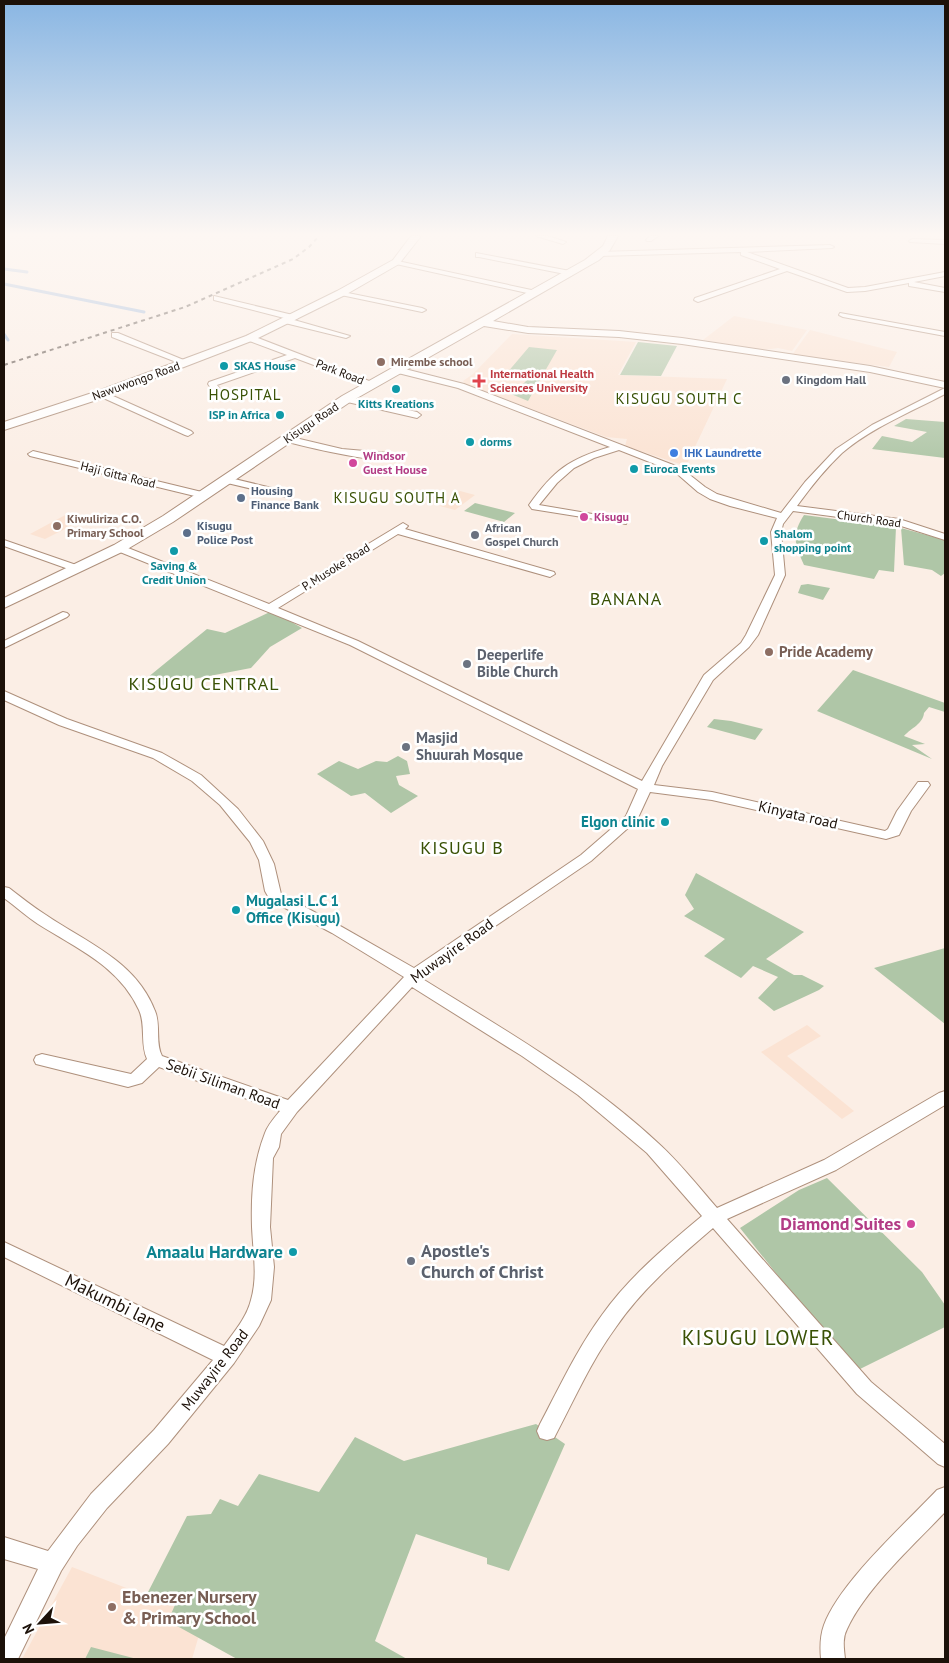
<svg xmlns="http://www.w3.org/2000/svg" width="949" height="1663" viewBox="0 0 949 1663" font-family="'PT Sans',sans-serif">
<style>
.built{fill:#fbe3d3}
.green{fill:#afc6a7}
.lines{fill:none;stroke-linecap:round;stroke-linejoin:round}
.stream{stroke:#9cb8dc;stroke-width:3}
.street-casing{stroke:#ae907c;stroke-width:2}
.secondary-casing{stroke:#ae907c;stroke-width:2}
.street{fill:#fff;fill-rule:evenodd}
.secondary{fill:#fff;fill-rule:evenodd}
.rail{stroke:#5d5149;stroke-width:2;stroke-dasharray:4 4;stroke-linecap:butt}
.education-dot{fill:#8d6e63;stroke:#fff;stroke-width:2}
.culture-dot{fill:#0f9aa8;stroke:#fff;stroke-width:2}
.worship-dot{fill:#6b7280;stroke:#fff;stroke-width:2}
.health-dot{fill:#e0444e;stroke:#fff;stroke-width:2}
.shop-dot{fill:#3f7fe0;stroke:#fff;stroke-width:2}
.hotel-dot{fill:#d1479c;stroke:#fff;stroke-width:2}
.service-dot{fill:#5c6f8a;stroke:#fff;stroke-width:2}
.labels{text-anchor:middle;stroke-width:5;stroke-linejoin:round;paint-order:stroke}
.far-education-label{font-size:12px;font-weight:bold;fill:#785e54;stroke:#fff;text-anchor:start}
.far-culture-label{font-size:12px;font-weight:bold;fill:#0d838f;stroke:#fff;text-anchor:start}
.far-street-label{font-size:12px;fill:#1c1109;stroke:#fff}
.far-health-label{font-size:12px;font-weight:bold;fill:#be3a42;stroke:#fff;text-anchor:start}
.far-worship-label{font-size:12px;font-weight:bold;fill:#5b616d;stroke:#fff;text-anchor:start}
.far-shop-label{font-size:12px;font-weight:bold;fill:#366cbe;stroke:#fff;text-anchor:start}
.far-hotel-label{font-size:12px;font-weight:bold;fill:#b23c85;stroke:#fff;text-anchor:start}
.far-service-label{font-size:12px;font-weight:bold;fill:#4e5e75;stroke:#fff;text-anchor:start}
.far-quarter-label{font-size:15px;letter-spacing:1px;fill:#395105;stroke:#fff}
.education-label{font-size:15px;font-weight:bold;fill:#785e54;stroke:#fff;text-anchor:start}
.worship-label{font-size:15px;font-weight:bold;fill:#5b616d;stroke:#fff;text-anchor:start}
.street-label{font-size:15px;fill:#1c1109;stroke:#fff}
.culture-label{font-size:15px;font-weight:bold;fill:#0d838f;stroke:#fff;text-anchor:end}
.quarter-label{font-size:18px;letter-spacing:1px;fill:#395105;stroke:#fff}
.near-hotel-label{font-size:18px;font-weight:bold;fill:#b23c85;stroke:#fff;text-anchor:end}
.near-worship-label{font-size:18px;font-weight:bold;fill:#5b616d;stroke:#fff;text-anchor:start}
.near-culture-label{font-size:18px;font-weight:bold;fill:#0d838f;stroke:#fff;text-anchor:end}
.near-street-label{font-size:18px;fill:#1c1109;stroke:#fff}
.near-education-label{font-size:18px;font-weight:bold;fill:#785e54;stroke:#fff;text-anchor:start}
.near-quarter-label{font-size:21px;letter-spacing:1px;fill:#395105;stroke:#fff}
</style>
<rect width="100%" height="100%" fill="#fbeee5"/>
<path class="built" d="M734 316 807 330 792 351 778 348 763 350 703 340Z
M810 330 897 352 889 367 792 355Z
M512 334 636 342 618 375 727 379 686 466 625 446 627 439 606 437 465 384 463 381 473 374Z
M460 491 475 495 455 510 440 506Z
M69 513 85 519 45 539 30 534Z
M807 1025 821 1036 787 1056 854 1111 842 1119 761 1052Z
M72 1567 204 1618 192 1659H22Z"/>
<path class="green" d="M638 342 677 346 661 376 620 375Z
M529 347 557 350 528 401 501 390 509 385 521 386 530 377 507 373Z
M906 419 945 422V458L872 449 882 436 912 442 927 432 894 426Z
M475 503 515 513 504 522 464 511Z
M804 515 896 527 894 572 879 570 874 579 804 565C795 545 791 535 804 515Z
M901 528 945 540V573L941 576 932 570 904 565Z
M808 584 830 588 823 600 798 593 801 585Z
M272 611 302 628 270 647 251 668 131 691 207 629 225 633Z
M853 670 945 703V712L929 707 924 713C923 724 911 728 904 736L925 744 912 745 932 759 817 711Z
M714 719 731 721 763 729 755 740 707 727Z
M398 756 407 761 410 774 396 776 399 785 418 796 391 813 365 793 351 796 317 774 339 761 358 769 376 761 387 762Z
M696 873 804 932 766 959 794 975H802L824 986 819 990 774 1011 758 998 778 977 753 966 741 978 704 956 725 939 684 916 694 909 685 895Z
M945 948V1024L874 968Z
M827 1178 922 1272 945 1305V1327L860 1369 830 1341 740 1228 799 1190Z
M536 1424 565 1444 509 1571 487 1564V1558L416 1534 375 1641 407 1659H237L168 1621 178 1598 146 1596 187 1516 211 1514 220 1499 238 1506 259 1474 319 1492 355 1437 404 1461Z
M91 1647 137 1659H85Z"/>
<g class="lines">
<path class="stream" d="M4 269 27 272
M4 284 144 312
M4 334 8 340"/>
<defs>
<path id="street" d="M536 236H548L566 242 563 244Z
M650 236H658L651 241H647L646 240Z
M912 239 945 240V244L910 242 909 241Z
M830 245 834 247 832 248 747 252 848 288 865 287 945 272V276L914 282 945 288V292L909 286V283L865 291 847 292 787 271 698 302 694 300 695 298 780 269 741 255V252L599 256 595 254 599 252Z
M476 253 570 271 574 273 570 275 479 257H476Z
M393 260 536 291 540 293 536 295 396 264H393Z
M338 291 422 308 426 310 422 312 341 295 337 293Z
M214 296 297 316 298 318 294 320 350 336 346 338 285 323 284 321 288 319 214 300Z
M840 313 945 332V336L843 317 839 315Z
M112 333H118L191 363 184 365 112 337Z
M247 336H253L377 384 370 386 295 358 217 385 220 389 219 391H213L208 384 209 382 287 355 247 340Z
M397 367 464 384 681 468 705 487 717 494 781 513 805 482 836 449 872 425 945 388V394C911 412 871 428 842 453 825 469 810 488 797 506L899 519 945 534V540L898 525 793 511 783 524 781 532 785 575 758 635 749 647 713 680 662 766 654 785 712 792 885 831 888 829 897 811 918 782H928L930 785 911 811 899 835 886 839 712 800 650 792 637 820 591 861 432 969 421 978C503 1029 587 1077 658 1143 679 1162 698 1186 717 1208L824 1160 939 1093 945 1091V1105L836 1170 727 1219 871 1382 945 1444V1467L938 1464 857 1394 713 1228C678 1258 642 1289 616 1327 591 1361 574 1400 554 1438L547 1440 540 1438 537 1431 540 1424C559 1388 577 1349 602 1315 629 1277 666 1246 702 1216L647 1153 578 1095 522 1056 412 987 297 1112 281 1134 279 1147 273 1158 270 1227 274 1267 271 1300 259 1326 234 1363 168 1444 107 1508 77 1546 61 1571 18 1659H4V1639L38 1569 4 1559V1537L48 1551 91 1494 154 1430 213 1360 4 1257V1242L224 1346C234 1332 247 1317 251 1300 258 1276 253 1252 252 1227 251 1194 253 1164 265 1133 268 1125 275 1117 280 1111L159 1067 142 1083 128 1087 36 1064 34 1060 36 1056 42 1054 131 1074 147 1059C140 1044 146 1025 139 1010 119 966 76 948 38 924 26 916 15 906 4 898V887L9 888C21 897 33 907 46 915 87 943 136 961 155 1011 161 1025 155 1043 162 1056L288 1100 404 977 332 933 270 900 265 891 259 860 250 842 220 805 192 781 153 758 59 725 4 700V691L67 719 162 753 201 775 238 809 263 841 274 864 281 894 342 927 414 968 581 855 626 816 638 789 350 645 115 550 114 548 115 546H123L269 604 403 523 408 526 405 529 554 572 555 574 550 577 398 534 278 608 358 641 642 781 704 675 741 643 746 635 775 575 771 532 777 518 730 506 710 499 698 492 675 472 619 450 594 458 574 468 557 483 539 505 622 519 627 522 626 524 532 509 529 505C554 470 569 459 610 447L458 388 394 372 393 370Z
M102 391 191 431 193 433 188 436 185 435 99 396V392Z
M346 396 417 412 421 415 417 418 343 401V397Z
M287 436 342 449 399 454 404 457C390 468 303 446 284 441L282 439Z
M33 451 206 493 208 495 203 498 30 456 28 454Z
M226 477 289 492 291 494 286 497 223 482 221 480Z
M4 540 82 567 83 569 78 572 74 571 4 546Z
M63 612 67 613 69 615 67 617 4 648V641Z
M945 1487V1512C914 1545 866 1588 847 1629 842 1638 844 1649 845 1659H821C820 1648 820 1636 824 1625 840 1582 905 1524 937 1490Z"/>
<path id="secondary" d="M411 236H421L399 264 345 295 254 340 106 397 4 430V422L98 391 246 336 337 291 393 260Z
M608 236H618L610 250 599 260 493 321 528 327 619 331 682 338 870 366 945 382V388L870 372 682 344 619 337 528 333 484 326 350 402 173 522 124 551 4 608V598L114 545 163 516 342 396 585 260 603 246Z"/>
</defs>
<use href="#street" class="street-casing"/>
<use href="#secondary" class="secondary-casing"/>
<use href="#street" class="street"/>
<use href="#secondary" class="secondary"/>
<path class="rail" d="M4 365 185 307 293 259 309 247 319 236"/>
</g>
<linearGradient id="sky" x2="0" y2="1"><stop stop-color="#89b6e3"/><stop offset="0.5" stop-color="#fdf7f3"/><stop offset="1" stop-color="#fdf7f3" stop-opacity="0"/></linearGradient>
<rect width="949" height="469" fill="url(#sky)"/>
<g class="education-dot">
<circle cx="381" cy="362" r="5"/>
<circle cx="57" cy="526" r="5"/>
<circle cx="769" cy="652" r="5"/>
<circle cx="112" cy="1607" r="5"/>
</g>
<g class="culture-dot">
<circle cx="224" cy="366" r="5"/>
<circle cx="396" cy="389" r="5"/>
<circle cx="280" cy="415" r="5"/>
<circle cx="470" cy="442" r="5"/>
<circle cx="634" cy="469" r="5"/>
<circle cx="764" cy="541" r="5"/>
<circle cx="174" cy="551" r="5"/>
<circle cx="665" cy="822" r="5"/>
<circle cx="236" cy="910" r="5"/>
<circle cx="293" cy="1252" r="5"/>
</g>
<g class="worship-dot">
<circle cx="786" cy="380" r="5"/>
<circle cx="475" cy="535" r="5"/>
<circle cx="467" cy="664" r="5"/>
<circle cx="406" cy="747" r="5"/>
<circle cx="411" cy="1261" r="5"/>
</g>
<path class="health-dot" d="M476.5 373.5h5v5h5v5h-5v5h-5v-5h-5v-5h5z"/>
<circle class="shop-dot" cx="674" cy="453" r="5"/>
<g class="hotel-dot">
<circle cx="353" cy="463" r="5"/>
<circle cx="584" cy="517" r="5"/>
<circle cx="911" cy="1224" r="5"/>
</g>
<g class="service-dot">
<circle cx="241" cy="498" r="5"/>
<circle cx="187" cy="533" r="5"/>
</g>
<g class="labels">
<g class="far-education-label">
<text x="391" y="366">Mirembe school</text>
<text x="67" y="523">Kiwuliriza C.O.<tspan x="67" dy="14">Primary School</tspan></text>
</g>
<g class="far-culture-label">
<text x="234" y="370">SKAS House</text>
<text x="396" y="408" text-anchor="middle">Kitts Kreations</text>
<text x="270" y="419" text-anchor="end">ISP in Africa</text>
<text x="480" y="446">dorms</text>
<text x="644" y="473">Euroca Events</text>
<text x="774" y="538">Shalom<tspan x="774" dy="14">shopping point</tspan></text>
<text x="174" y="570" text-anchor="middle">Saving &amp;<tspan x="174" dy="14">Credit Union</tspan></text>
</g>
<g class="far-street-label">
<text transform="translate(340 372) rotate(21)" y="4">Park Road</text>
<text transform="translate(136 381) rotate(-20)" y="4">Nawuwongo Road</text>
<text transform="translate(311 423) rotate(-34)" y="4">Kisugu Road</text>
<text transform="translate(118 475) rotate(14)" y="4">Haji Gitta Road</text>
<text transform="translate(869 519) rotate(8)" y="4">Church Road</text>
<text transform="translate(336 567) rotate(-32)" y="4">P. Musoke Road</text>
</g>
<g class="far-health-label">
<text x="490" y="378">International Health<tspan x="490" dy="14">Sciences University</tspan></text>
</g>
<g class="far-worship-label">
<text x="796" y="384">Kingdom Hall</text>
<text x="485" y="532">African<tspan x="485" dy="14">Gospel Church</tspan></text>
</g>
<g class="far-shop-label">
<text x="684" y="457">IHK Laundrette</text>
</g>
<g class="far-hotel-label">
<text x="363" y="460">Windsor<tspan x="363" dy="14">Guest House</tspan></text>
<text x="594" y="521">Kisugu</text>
</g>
<g class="far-service-label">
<text x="251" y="495">Housing<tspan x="251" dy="14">Finance Bank</tspan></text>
<text x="197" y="530">Kisugu<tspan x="197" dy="14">Police Post</tspan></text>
</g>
<g class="far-quarter-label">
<text x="245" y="400">HOSPITAL</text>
<text x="679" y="404">KISUGU SOUTH C</text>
<text x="397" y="503">KISUGU SOUTH A</text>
</g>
<g class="education-label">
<text x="779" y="657">Pride Academy</text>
</g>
<g class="worship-label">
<text x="477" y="660">Deeperlife<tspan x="477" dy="17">Bible Church</tspan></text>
<text x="416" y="743">Masjid<tspan x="416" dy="17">Shuurah Mosque</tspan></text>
</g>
<g class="street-label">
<text transform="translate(798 815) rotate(13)" y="5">Kinyata road</text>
<text transform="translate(452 951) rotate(-36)" y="5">Muwayire Road</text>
<text transform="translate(223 1084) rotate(20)" y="5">Sebii Siliman Road</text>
<text transform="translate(215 1370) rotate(-52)" y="5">Muwayire Road</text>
</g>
<g class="culture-label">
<text x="655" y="827">Elgon clinic</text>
<text x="246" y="906" text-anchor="start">Mugalasi L.C 1<tspan x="246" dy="17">Office (Kisugu)</tspan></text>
</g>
<g class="quarter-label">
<text x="626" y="605">BANANA</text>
<text x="204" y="690">KISUGU CENTRAL</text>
<text x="462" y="854">KISUGU B</text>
</g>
<g class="near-hotel-label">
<text x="901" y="1230">Diamond Suites</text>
</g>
<g class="near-worship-label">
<text x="421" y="1257">Apostle's<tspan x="421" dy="21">Church of Christ</tspan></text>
</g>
<g class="near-culture-label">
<text x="283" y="1258">Amaalu Hardware</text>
</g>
<g class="near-street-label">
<text transform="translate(115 1303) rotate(26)" y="6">Makumbi lane</text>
</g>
<g class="near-education-label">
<text x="122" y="1603">Ebenezer Nursery<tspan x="122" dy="21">&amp; Primary School</tspan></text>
</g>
<g class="near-quarter-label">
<text x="758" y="1345">KISUGU LOWER</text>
</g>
</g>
<rect width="949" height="1663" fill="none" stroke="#1c1109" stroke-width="10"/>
<g transform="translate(40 1623) rotate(244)" stroke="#ffffff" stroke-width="4" paint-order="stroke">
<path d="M0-4L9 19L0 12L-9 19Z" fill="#1c1109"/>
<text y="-8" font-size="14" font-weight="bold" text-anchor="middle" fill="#1c1109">N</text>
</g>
</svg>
